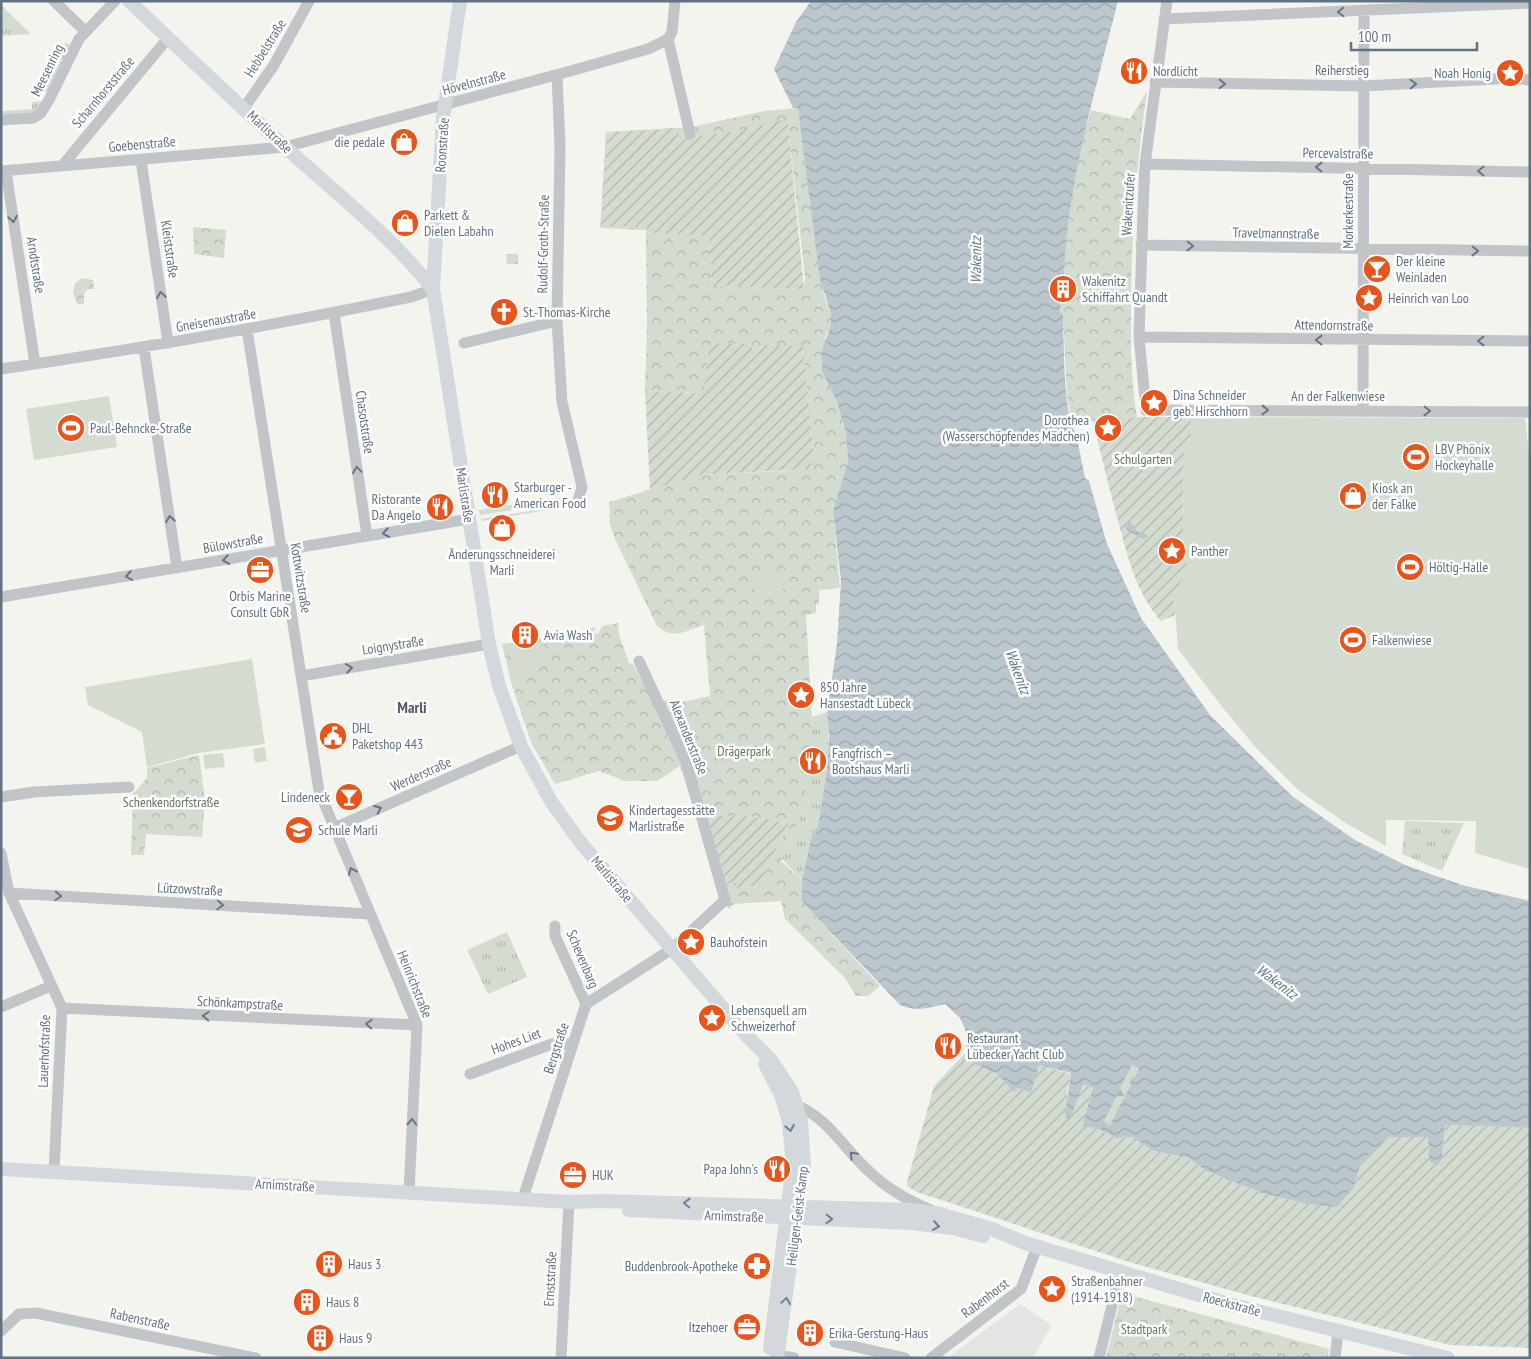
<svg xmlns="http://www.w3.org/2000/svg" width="1531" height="1359" viewBox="0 0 1531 1359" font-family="'PT Sans Narrow',sans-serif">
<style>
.built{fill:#e4e5e3}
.grass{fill:url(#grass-tufts)}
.forest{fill:url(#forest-firs)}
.park{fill:url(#park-crowns);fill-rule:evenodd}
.garden{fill:url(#garden-furrows)}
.pitch{fill:#d4dbd0}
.water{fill:url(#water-waves);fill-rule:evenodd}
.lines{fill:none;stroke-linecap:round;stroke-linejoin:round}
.minor{stroke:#c1c5c8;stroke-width:11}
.major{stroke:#d2d8dc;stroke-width:14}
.oneway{stroke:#667686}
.oneway2{stroke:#728190}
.labels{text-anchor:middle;stroke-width:5;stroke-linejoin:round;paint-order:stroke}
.street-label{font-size:14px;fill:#617282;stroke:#fff}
.poi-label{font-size:14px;fill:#617282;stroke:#fff;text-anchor:start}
.park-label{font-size:14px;fill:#647960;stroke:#fff}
.water-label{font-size:15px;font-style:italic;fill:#627a86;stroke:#fff}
.quarter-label{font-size:16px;font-weight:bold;fill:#505b66;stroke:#fff}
</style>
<defs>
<pattern id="grass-tufts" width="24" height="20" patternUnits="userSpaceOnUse" patternTransform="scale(1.25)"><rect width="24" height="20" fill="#d4dbd0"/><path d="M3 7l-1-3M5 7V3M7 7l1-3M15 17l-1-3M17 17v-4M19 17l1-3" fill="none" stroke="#afb6ae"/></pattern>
<pattern id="forest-firs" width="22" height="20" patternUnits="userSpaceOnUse" patternTransform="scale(1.25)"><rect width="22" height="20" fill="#d4dbd0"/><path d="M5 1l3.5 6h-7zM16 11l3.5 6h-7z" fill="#afb6ae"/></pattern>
<pattern id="park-crowns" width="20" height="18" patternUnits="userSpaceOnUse" patternTransform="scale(1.25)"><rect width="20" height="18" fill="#d4dbd0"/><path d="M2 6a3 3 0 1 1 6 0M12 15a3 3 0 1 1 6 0" fill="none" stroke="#afb6ae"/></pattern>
<pattern id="garden-furrows" width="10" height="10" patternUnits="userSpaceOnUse" patternTransform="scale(1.25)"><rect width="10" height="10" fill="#d4dbd0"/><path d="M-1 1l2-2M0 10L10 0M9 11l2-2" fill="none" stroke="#afb6ae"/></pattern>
<pattern id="water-waves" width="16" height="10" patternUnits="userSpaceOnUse" patternTransform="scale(1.25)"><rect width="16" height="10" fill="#bbc7cc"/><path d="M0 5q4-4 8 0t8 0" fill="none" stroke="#9ba6ab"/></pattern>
</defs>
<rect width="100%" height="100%" fill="#f4f4ef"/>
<path class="built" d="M1020 1304 1052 1325 1033 1358H953L951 1355Z"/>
<path class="grass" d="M1 5 31 34 1 36Z
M66 42 71 46 50 91 46 93 45 80H48Z
M43 101 37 112 1 117V111L32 109V102Z
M565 497V502L480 515 479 510Z
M566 505 567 507 481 521V519Z
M827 712C831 753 824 794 817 834L812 836 802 881 782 859 804 808 812 717Z
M1405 821 1464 823 1442 871 1402 854Z
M507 932 527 977 488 994 467 950Z"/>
<path class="forest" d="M1132 1065 1139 1069 1111 1125 1103 1121Z"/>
<path class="park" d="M1147 91C1137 159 1132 227 1131 296 1131 337 1130 377 1137 417L1094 420 1072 427 1067 395 1063 314H1060L1061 299 1058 298 1059 278H1064C1066 222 1074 164 1091 110L1130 119Z
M798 108 824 296 831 314V325L825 338 837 402 846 433 848 461 833 511 840 588 819 590V605L816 604V613L806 615 812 717 806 792 804 808 781 861 802 881 803 903 880 986 868 996H856L845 978 785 919 781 901 734 904 729 909 721 896 680 766 657 781H625L599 771 555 784 531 742 511 682 502 644 567 635 596 627 593 633 598 634 602 626 618 623 619 635 629 663 633 664 653 699 681 702 710 696 704 625C687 630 673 641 657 626L615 539 610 524 609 502 698 475 785 471 814 459 803 346 704 393 645 391 647 330 646 230 600 228 606 132 692 127 764 111ZM782 121 788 125 805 277 804 289 712 286 709 236 648 233 647 227 677 129 679 139 737 131ZM706 816H748L789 823 759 884 737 889V883Z
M193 227 226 230 224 258 194 254Z
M506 254H518V264H507Z
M82 278 93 280 94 289H88L84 293V304H77L73 293 75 283Z
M199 755 205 800 202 837 146 834 144 855H131L133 794 147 778V768Z
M1122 1293 1329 1349 1328 1358H1106Z"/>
<path class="garden" d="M782 120 788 125 804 289 712 286 709 236 648 233 646 227 601 226 607 132 677 129 680 139 737 131Z
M710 343 745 344 753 349 762 345 803 346 814 459 808 469 698 475 650 490 645 391 703 393Z
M1137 417H1191V444H1184L1183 538 1187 569 1174 596 1175 615 1161 621C1137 594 1128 559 1119 524 1109 489 1101 455 1093 420Z
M705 816H748L789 823 759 884 737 889V883H727Z
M966 1052 974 1064 997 1074 1014 1091 1039 1065 1071 1074 1067 1092 1069 1120 1082 1084 1093 1088 1082 1127 1097 1128 1116 1138 1132 1137 1154 1151 1189 1158 1206 1171 1262 1193 1307 1204 1354 1187 1361 1162 1388 1137H1428L1429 1159 1442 1158 1445 1125 1530 1128V1348L1450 1345 1247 1295 1129 1262 917 1192 907 1186V1182L934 1086Z"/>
<path class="pitch" d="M109 396 117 447 34 460 26 409Z
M1191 417 1525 418 1530 463V869L1475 853 1476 821 1386 820V846L1344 822 1298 790 1258 750 1223 708 1178 649 1174 596 1187 569 1183 538 1184 444H1191Z
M782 574 783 597 755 598 753 576Z
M543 640 545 661 535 671 516 677 509 645Z
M252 659 265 744 199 753 147 767 142 732 88 705 85 687Z
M265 747 267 761 255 763 253 749Z
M223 753 225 767 205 769 203 755Z"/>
<path class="water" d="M811 1H1118C1095 92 1067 184 1064 278H1059L1058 298 1061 299 1060 313 1063 314C1064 338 1063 417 1076 433L1085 478 1089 481 1107 544 1141 618 1210 715 1292 796 1355 840 1405 865 1462 885 1530 901V1128L1445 1125 1442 1158 1438 1164 1432 1163 1429 1159 1428 1137H1388L1361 1162 1354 1187 1337 1207 1307 1204 1262 1193 1206 1171 1189 1158 1154 1151 1132 1137 1116 1138 1097 1128 1082 1127 1093 1088 1083 1084 1069 1121 1065 1114 1071 1073 1039 1065 1031 1092 1017 1088 1014 1092 997 1074 974 1064 966 1052 965 1029 960 1018 945 1004C928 1008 916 1012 900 1005L802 902V881L812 835 817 834 827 769 829 736 827 712 837 644 841 581 833 511 848 461 846 433 837 402 822 371V350L831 325V314L820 279 798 108H793L774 69 796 22ZM1132 1065 1139 1069 1110 1125 1104 1121Z
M1130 521 1138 532 1147 534 1148 537 1142 539 1126 529 1125 523Z"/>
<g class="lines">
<path class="minor" d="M54 1 85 31
M675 1 672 32 668 39 690 134
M1167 1 1145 164 1143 210 1139 337 1146 410 1530 412
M1164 19 1530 3
M557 75 560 147 557 321 562 402 582 487 578 501
M1155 82 1364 86 1515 78 1528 80
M244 108 274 65 309 1
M1 120 33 118 41 113 50 98 79 39 115 1
M141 160 168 343
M1145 164 1530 172
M62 166 168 38
M1 171 285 147 567 72 648 49 668 39
M6 171 35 364
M1141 245 1530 251
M334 313 367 536
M247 329 319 791 417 1025 409 1192
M1139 337 1530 341
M464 343 557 321
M144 348 177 568
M1 369C139 349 275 325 411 297L433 289
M1363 411 1364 11
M1 597 469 519
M301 676 489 644
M1 797 34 792 129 787
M334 828 521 746
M1 853 9 893 62 1008 54 1172
M9 893 369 914
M555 926V936L586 1004
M1 1007 51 986
M62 1008 417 1025
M470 1074 552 1044H573
M796 1105C830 1119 845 1151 872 1174 889 1190 909 1201 931 1210
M523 1198 586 1004 672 949 725 900 686 762 639 661
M1 1331 19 1314 36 1313 256 1358
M835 1342 905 1358
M778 1355 794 1358
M561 1358 569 1202
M931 1358 1021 1289 1037 1247
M1099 1358 1120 1273
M1335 1358 1338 1332"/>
<path class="major" d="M129 1C181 50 232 99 285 147 336 193 390 235 433 289
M460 1 443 119 433 289 489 644 499 686 521 746 552 803 581 843 672 949 747 1036 771 1060 792 1092 801 1121 804 1165 777 1358
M765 1064 781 1095 789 1122 793 1165 770 1348
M1 1169 569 1202 603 1201 911 1210 940 1214 992 1229 1025 1243 1229 1304 1448 1358
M629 1210 911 1223 953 1228 983 1236"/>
</g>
<defs><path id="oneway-chevron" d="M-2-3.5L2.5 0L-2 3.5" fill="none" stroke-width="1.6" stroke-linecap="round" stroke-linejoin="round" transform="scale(1.25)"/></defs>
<g class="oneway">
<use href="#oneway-chevron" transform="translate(1341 12) rotate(178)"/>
<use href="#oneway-chevron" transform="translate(1222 84) rotate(2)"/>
<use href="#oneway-chevron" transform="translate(1413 84) rotate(-2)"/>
<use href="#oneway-chevron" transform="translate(1319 167) rotate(-179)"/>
<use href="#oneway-chevron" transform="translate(1481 171) rotate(-179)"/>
<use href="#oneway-chevron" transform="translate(13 219) rotate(81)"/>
<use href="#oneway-chevron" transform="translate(1190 246) rotate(1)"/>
<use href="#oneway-chevron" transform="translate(1475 251) rotate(1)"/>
<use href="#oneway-chevron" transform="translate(161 295) rotate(-98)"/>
<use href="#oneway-chevron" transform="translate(1319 340) rotate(-179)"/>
<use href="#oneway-chevron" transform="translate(1481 341) rotate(-180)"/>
<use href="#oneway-chevron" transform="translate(1265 410)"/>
<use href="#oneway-chevron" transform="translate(1427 411) rotate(1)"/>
<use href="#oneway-chevron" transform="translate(357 470) rotate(-98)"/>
<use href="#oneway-chevron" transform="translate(170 519) rotate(-99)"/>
<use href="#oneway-chevron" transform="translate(386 533) rotate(170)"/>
<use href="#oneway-chevron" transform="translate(226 560) rotate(171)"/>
<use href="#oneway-chevron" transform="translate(129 576) rotate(170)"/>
<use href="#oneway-chevron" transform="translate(349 668) rotate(-9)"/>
<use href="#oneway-chevron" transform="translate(378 809) rotate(-24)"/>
<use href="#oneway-chevron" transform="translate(352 871) rotate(-113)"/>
<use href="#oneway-chevron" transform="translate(58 896) rotate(3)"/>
<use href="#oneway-chevron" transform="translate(220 905) rotate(3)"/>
<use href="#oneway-chevron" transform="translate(206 1016) rotate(-177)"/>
<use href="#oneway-chevron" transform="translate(369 1024) rotate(-177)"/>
<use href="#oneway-chevron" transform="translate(412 1122) rotate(-87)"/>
<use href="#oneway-chevron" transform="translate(853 1155) rotate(-133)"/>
</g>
<g class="oneway2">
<use href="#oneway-chevron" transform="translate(790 1128) rotate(80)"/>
<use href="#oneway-chevron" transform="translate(687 1203) rotate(-179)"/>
<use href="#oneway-chevron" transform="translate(829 1219) rotate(2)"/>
<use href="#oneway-chevron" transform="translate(936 1226) rotate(8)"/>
<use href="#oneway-chevron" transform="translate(786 1301) rotate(-82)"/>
</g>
<defs>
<symbol id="restaurant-disc" viewBox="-11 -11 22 22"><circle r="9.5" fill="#e9541a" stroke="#fff"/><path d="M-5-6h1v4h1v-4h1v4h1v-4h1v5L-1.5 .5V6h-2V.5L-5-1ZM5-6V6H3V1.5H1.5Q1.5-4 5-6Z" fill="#fff"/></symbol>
<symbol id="sight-disc" viewBox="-11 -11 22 22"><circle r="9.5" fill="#e9541a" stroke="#fff"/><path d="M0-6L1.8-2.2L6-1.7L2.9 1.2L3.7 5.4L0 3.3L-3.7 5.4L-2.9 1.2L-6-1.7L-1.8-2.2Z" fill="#fff"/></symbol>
<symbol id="shop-disc" viewBox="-11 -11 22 22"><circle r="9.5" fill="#e9541a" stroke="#fff"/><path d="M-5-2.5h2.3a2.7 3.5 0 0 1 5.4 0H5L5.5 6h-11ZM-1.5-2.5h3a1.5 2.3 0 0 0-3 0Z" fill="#fff"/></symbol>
<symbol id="bar-disc" viewBox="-11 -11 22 22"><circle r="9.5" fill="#e9541a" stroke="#fff"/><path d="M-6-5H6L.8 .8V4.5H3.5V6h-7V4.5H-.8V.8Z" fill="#fff"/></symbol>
<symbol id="building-disc" viewBox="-11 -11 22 22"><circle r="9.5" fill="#e9541a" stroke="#fff"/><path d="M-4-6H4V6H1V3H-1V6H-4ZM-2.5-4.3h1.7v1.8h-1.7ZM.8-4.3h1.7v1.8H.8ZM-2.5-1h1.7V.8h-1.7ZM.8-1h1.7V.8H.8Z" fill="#fff"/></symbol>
<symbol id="church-disc" viewBox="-11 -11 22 22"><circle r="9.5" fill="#e9541a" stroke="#fff"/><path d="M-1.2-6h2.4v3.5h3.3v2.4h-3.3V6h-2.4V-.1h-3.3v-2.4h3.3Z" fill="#fff"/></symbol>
<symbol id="stadium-disc" viewBox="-11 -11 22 22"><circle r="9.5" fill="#e9541a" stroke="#fff"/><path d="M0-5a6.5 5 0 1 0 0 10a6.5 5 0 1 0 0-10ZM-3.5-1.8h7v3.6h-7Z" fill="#fff"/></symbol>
<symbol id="office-disc" viewBox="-11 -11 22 22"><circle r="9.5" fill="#e9541a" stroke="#fff"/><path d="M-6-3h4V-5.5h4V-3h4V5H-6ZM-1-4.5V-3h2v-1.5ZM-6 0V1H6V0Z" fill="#fff"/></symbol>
<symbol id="civic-disc" viewBox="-11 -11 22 22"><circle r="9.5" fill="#e9541a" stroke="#fff"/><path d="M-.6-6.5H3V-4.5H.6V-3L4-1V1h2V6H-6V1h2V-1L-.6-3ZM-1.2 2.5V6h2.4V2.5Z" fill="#fff"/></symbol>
<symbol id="school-disc" viewBox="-11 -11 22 22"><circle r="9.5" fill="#e9541a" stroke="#fff"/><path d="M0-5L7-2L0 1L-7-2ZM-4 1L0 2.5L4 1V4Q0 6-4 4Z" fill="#fff"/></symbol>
<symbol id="pharmacy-disc" viewBox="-11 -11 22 22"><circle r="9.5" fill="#e9541a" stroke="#fff"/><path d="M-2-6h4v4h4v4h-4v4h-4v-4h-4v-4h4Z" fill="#fff"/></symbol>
</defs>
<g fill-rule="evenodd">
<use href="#restaurant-disc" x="1118" y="55" width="32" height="32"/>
<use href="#sight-disc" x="1494" y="57" width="32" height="32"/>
<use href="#shop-disc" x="388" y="126" width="32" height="32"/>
<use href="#shop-disc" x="389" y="207" width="32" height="32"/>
<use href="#bar-disc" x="1361" y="253" width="32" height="32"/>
<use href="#building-disc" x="1047" y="273" width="32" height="32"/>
<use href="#sight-disc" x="1353" y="282" width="32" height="32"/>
<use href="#church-disc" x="488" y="296" width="32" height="32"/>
<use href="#sight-disc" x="1138" y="387" width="32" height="32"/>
<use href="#stadium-disc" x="55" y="412" width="32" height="32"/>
<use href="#sight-disc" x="1092" y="412" width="32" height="32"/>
<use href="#stadium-disc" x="1400" y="441" width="32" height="32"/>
<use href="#restaurant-disc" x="479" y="479" width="32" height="32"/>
<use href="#shop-disc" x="1337" y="480" width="32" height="32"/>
<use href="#restaurant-disc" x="424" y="491" width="32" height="32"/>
<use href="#shop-disc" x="486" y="512" width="32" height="32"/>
<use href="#sight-disc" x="1156" y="535" width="32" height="32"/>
<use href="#stadium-disc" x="1394" y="551" width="32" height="32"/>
<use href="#office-disc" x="244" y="554" width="32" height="32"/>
<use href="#building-disc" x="509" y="619" width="32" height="32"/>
<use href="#stadium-disc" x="1337" y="624" width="32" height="32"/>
<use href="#sight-disc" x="785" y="679" width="32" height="32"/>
<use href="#civic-disc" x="317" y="720" width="32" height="32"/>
<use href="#restaurant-disc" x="797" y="745" width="32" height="32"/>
<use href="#bar-disc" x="333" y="781" width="32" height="32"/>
<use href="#school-disc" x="594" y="802" width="32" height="32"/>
<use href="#school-disc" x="283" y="814" width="32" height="32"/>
<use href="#sight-disc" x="675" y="926" width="32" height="32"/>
<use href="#sight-disc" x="696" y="1002" width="32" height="32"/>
<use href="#restaurant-disc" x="932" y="1030" width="32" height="32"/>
<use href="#restaurant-disc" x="761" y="1153" width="32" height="32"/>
<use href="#office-disc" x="557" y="1159" width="32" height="32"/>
<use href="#building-disc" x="313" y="1248" width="32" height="32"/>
<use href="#pharmacy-disc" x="741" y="1250" width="32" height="32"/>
<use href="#sight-disc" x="1036" y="1273" width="32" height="32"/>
<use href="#building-disc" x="291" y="1286" width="32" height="32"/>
<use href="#office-disc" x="731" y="1311" width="32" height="32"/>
<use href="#building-disc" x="794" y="1317" width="32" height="32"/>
<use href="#building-disc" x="304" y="1322" width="32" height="32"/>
</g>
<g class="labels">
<g class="street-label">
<text transform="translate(265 48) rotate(-58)" y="5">Hebbelstraße</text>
<text transform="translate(47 70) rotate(-64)" y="5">Meesenring</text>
<text x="1342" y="75">Reiherstieg</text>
<text transform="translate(474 82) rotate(-15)" y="5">Hövelnstraße</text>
<text transform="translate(103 92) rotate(-50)" y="5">Scharnhorststraße</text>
<text transform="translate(270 132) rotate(43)" y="5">Marlistraße</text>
<text transform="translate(142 144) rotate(-5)" y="5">Goebenstraße</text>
<text transform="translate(442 145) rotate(-86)" y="5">Roonstraße</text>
<text transform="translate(1338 153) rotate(1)" y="5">Percevalstraße</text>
<text transform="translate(1128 204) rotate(-87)" y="5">Wakenitzufer</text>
<text transform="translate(1348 211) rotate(-90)" y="5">Morkerkestraße</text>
<text transform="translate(1276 233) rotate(1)" y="5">Travelmannstraße</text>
<text transform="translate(543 244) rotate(-89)" y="5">Rudolf-Groth-Straße</text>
<text transform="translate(170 249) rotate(82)" y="5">Kleiststraße</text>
<text transform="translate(36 265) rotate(81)" y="5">Arndtstraße</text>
<text transform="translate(216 320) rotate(-10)" y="5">Gneisenaustraße</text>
<text transform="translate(1334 325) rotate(1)" y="5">Attendornstraße</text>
<text x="1338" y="401">An der Falkenwiese</text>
<text transform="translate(365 422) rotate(82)" y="5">Chasotstraße</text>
<text transform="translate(465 495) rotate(81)" y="5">Marlistraße</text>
<text transform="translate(233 543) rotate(-10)" y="5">Bülowstraße</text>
<text transform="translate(301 578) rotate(81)" y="5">Kottwitzstraße</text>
<text transform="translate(393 645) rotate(-9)" y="5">Loignystraße</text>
<text transform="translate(689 737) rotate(68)" y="5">Alexanderstraße</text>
<text transform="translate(421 774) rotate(-24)" y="5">Werderstraße</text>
<text transform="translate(612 879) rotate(50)" y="5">Marlistraße</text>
<text transform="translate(190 889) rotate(3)" y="5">Lützowstraße</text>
<text transform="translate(583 959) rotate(67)" y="5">Schevenbarg</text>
<text transform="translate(415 984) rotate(68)" y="5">Heinrichstraße</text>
<text transform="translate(240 1003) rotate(3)" y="5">Schönkampstraße</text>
<text transform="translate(516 1041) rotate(-20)" y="5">Hohes Liet</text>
<text transform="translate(556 1048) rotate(-72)" y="5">Bergstraße</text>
<text transform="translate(44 1051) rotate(-88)" y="5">Lauerhofstraße</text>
<text transform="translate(285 1185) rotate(3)" y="5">Arnimstraße</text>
<text transform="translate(734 1216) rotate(2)" y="5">Arnimstraße</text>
<text transform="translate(797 1216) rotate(-83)" y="5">Heiligen-Geist-Kamp</text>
<text transform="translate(550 1279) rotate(-87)" y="5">Ernststraße</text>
<text transform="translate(985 1298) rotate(-37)" y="5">Rabenhorst</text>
<text transform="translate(1232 1304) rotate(15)" y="5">Roeckstraße</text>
<text transform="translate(140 1319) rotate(12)" y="5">Rabenstraße</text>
</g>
<g class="poi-label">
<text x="1153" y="76">Nordlicht</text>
<text x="1491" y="78" text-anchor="end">Noah Honig</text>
<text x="385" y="147" text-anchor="end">die pedale</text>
<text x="424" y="220">Parkett &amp;<tspan x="424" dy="16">Dielen Labahn</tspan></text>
<text x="1396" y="266">Der kleine<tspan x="1396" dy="16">Weinladen</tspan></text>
<text x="1082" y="286">Wakenitz<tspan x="1082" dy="16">Schiffahrt Quandt</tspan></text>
<text x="1388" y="303">Heinrich van Loo</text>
<text x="523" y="317">St.-Thomas-Kirche</text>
<text x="1173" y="400">Dina Schneider<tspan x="1173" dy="16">geb. Hirschhorn</tspan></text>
<text x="1089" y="425" text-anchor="end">Dorothea<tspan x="1089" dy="16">(Wasserschöpfendes Mädchen)</tspan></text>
<text x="90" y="433">Paul-Behncke-Straße</text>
<text x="1435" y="454">LBV Phönix<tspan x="1435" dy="16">Hockeyhalle</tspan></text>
<text x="514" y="492">Starburger -<tspan x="514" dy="16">American Food</tspan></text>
<text x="1372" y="493">Kiosk an<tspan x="1372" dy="16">der Falke</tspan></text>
<text x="421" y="504" text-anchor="end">Ristorante<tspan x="421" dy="16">Da Angelo</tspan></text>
<text x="1191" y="556">Panther</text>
<text x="502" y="559" text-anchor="middle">Änderungsschneiderei<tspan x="502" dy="16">Marli</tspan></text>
<text x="1429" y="572">Höltig-Halle</text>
<text x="260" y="601" text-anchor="middle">Orbis Marine<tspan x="260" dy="16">Consult GbR</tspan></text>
<text x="544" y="640">Avia Wash</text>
<text x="1372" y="645">Falkenwiese</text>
<text x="820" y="692">850 Jahre<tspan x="820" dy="16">Hansestadt Lübeck</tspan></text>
<text x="352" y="733">DHL<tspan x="352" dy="16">Paketshop 443</tspan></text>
<text x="832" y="758">Fangfrisch –<tspan x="832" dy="16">Bootshaus Marli</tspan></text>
<text x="330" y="802" text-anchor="end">Lindeneck</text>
<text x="629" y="815">Kindertagesstätte<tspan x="629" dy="16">Marlistraße</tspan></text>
<text x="318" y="835">Schule Marli</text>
<text x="710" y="947">Bauhofstein</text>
<text x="731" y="1015">Lebensquell am<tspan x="731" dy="16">Schweizerhof</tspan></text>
<text x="967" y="1043">Restaurant<tspan x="967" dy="16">Lübecker Yacht Club</tspan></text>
<text x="758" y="1174" text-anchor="end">Papa John's</text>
<text x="592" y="1180">HUK</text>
<text x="348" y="1269">Haus 3</text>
<text x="738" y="1271" text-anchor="end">Buddenbrook-Apotheke</text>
<text x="1071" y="1286">Straßenbahner<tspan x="1071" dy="16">(1914-1918)</tspan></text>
<text x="326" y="1307">Haus 8</text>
<text x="728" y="1332" text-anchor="end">Itzehoer</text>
<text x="829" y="1338">Erika-Gerstung-Haus</text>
<text x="339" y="1343">Haus 9</text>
</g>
<g class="park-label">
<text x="1143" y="464">Schulgarten</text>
<text x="744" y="756">Drägerpark</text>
<text x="171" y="807">Schenkendorfstraße</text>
<text x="1144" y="1334">Stadtpark</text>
</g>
<g class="water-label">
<text transform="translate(976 260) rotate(-90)" y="5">Wakenitz</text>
<text transform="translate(1018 672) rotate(70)" y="5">Wakenitz</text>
<text transform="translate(1277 982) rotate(37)" y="5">Wakenitz</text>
</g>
<g class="quarter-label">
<text x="412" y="713">Marli</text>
</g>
</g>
<rect width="1531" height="1359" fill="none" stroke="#617282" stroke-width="5"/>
<path d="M1351 42v8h126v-8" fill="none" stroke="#617282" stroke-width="2.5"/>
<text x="1358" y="42" font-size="15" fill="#617282" stroke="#ffffff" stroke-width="4" paint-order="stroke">100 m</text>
</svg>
